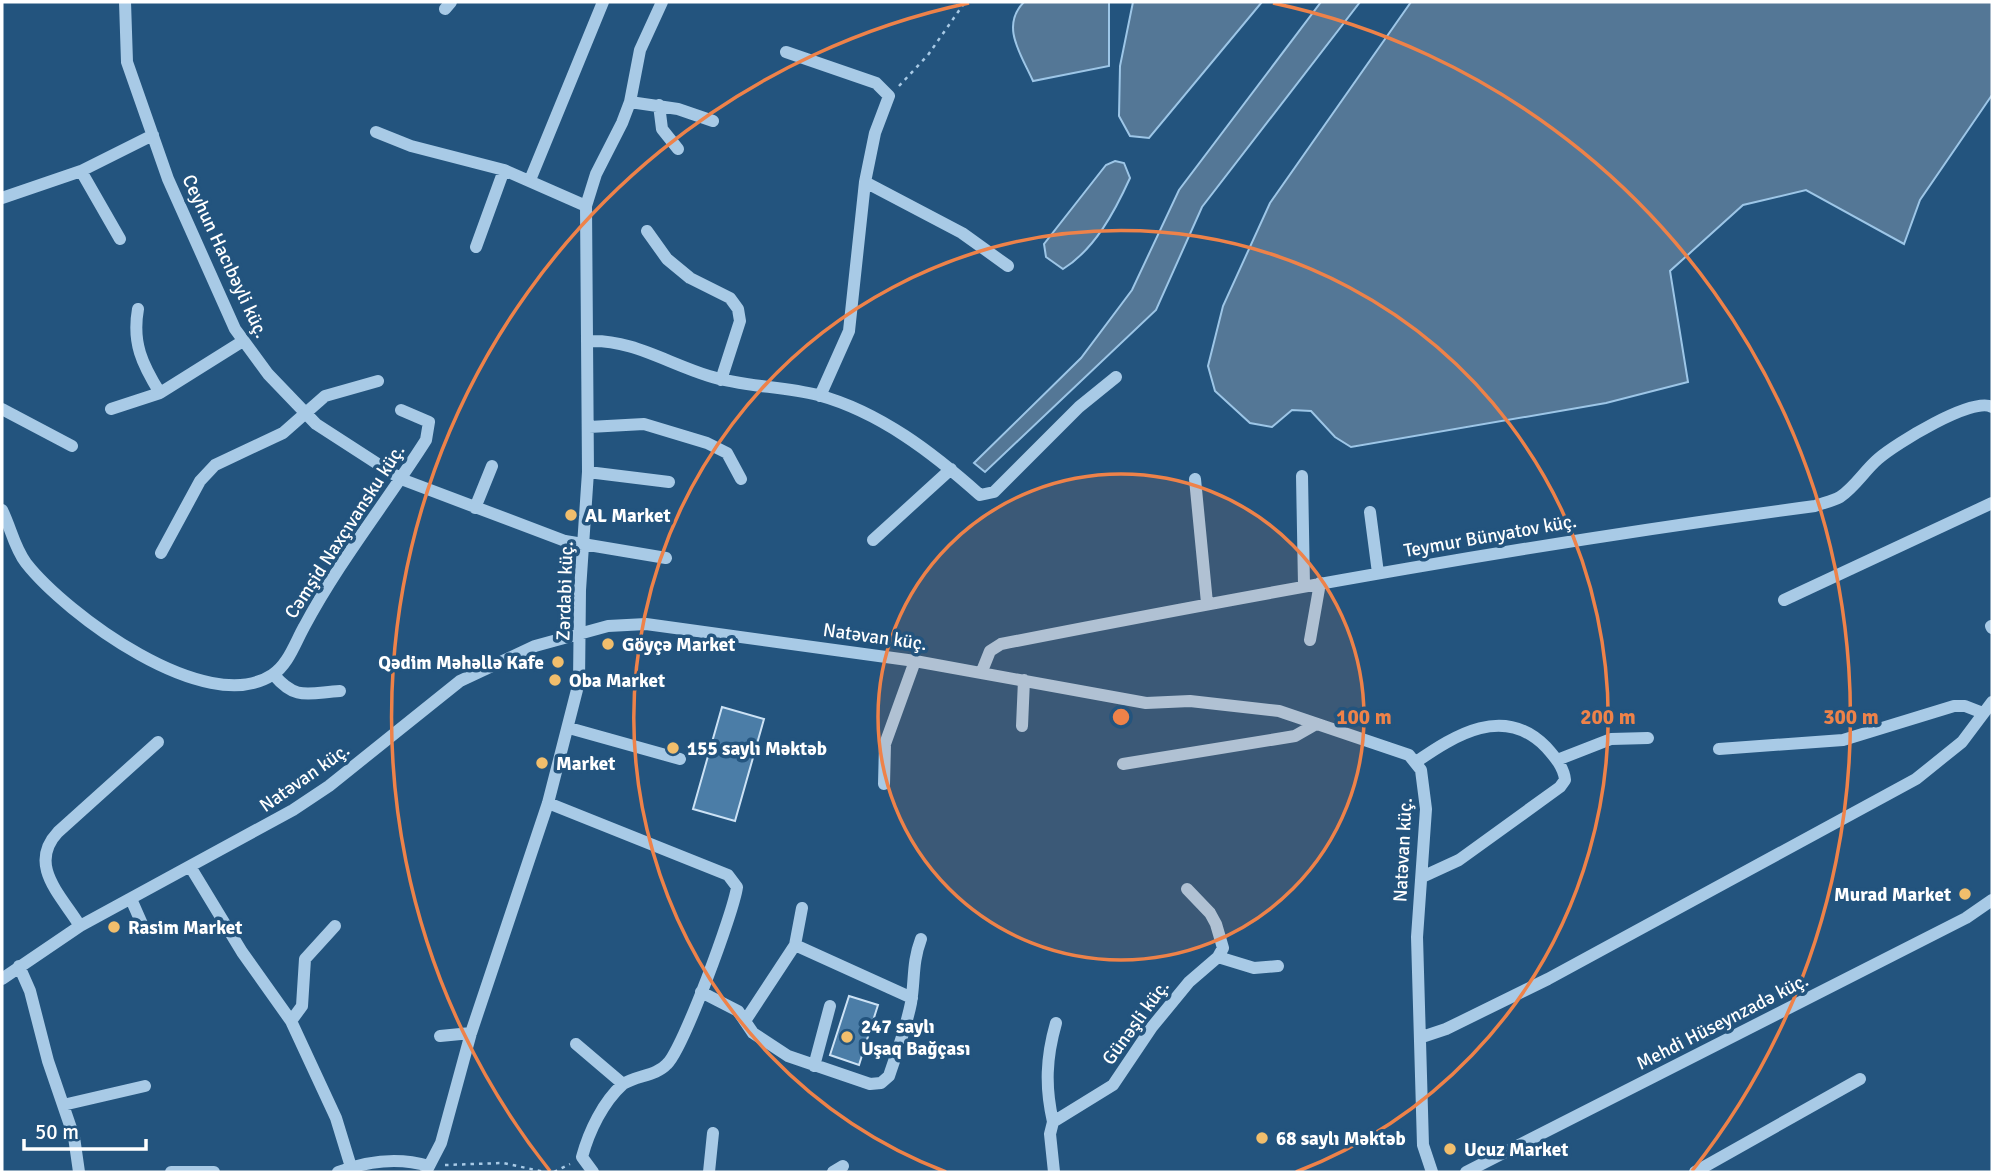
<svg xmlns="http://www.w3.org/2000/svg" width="1994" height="1174" viewBox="0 0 1994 1174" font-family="Signika,sans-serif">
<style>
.water{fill:#547796;stroke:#9dc6e7;stroke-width:2}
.building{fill:#4b7da7;stroke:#cce2f5;stroke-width:2}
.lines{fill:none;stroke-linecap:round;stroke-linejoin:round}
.path{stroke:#a8cae6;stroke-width:2.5;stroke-dasharray:3.5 5;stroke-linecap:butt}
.minor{stroke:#a8cae6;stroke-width:12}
.ring{fill:none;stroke:#ee8249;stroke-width:3.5}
.poi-dot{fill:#f1be6c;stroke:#23547e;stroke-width:2.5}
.labels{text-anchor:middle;stroke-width:7;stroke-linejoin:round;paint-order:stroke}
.street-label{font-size:19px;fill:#fff;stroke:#23547e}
.poi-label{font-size:19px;font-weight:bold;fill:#fff;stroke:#23547e;text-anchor:start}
.centre{fill:#ee8249;stroke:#23547e;stroke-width:3.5}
.ring-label{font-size:21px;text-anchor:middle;font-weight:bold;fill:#ee8249;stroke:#23547e;stroke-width:7;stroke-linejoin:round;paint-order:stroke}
</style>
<rect width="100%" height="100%" fill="#23547e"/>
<path class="water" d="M1024 2H1109V66L1033 81C1021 54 1000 26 1024 2Z
M1133 2H1262L1149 138 1130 136 1119 116 1120 66Z
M1321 2H1360L1202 207 1156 310 985 472 974 463 1081 358 1132 290 1179 190Z
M1411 2H1992V95L1920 200 1904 244 1806 190 1743 205 1670 271 1688 382 1606 403 1351 447 1335 437 1311 411 1292 410 1272 427 1250 423 1215 391 1208 366 1223 306 1270 203Z
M1115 161 1124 163 1130 178C1115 211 1095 249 1063 269L1046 257 1044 244 1106 165Z"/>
<path class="building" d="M722 707 764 719 735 821 693 809Z
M849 996 878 1005 859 1065 830 1055Z"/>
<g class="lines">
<path class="path" d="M899 86 928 55 965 2
M445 1165 503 1163 545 1172
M554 1172 570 1164"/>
<path class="minor" d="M125 2 127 62 168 179 235 329 268 374 316 424 401 479 565 541 666 558
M445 9 451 2
M786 52 876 83 889 96 875 133 865 182 849 331 820 396
M630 102 678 109 713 121
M659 105 662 129 678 149
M376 132 411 146 504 170 586 206
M81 171 120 239
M530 180 603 2
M865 182 962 233 1008 266
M2 198 81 171 153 135
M647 231 667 259 690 278 730 298 738 309 740 321 721 380
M476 247 504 170
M138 309C132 343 142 364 160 393
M588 341C631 339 667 363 709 376 744 387 782 386 818 395 880 412 933 453 980 495L994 492 1079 407 1116 377
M2 409 72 446
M111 409 160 393 243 341
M589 427 644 424 707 443 727 453 741 479
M588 472 669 482
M1302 476 1304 585
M1195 479 1207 603
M475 508 492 466
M2 510C11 528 14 547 26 563 66 614 206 718 272 675 288 665 295 643 304 627 339 561 386 503 426 440L429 422 401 410
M1370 512 1378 573
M873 540 951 469
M161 553 200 481 215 465 283 433 325 396 378 381
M1784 600 1992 503
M1991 626 1992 628
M1310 640 1320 583
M982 671 990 651 1001 644C1271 591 1542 542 1815 506 1823 503 1833 501 1840 497 1855 487 1865 470 1878 459 1895 444 1973 396 1992 407
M274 675C296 701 308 693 340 691
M1022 726 1024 680
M569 728 680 759
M1719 749 1843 740 1954 706H1965L1983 713
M1557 760 1611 739 1648 738
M1416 762C1455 735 1504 704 1546 747 1554 756 1564 767 1565 780L1560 787 1459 860 1422 877
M1123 764 1295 736 1316 724
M884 784 885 744 915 661
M548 803 728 875 737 887C734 911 683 1049 667 1064 656 1076 637 1075 623 1084
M191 868 242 952 291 1021 336 1118 351 1167
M131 899 142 924
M80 926C61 895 27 865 58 832L158 742
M795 945 802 908
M1218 957 1254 968 1278 966
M19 966 30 991 48 1061 74 1137 79 1172
M2 979 80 926 293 810 329 786 460 681 535 646 608 626 646 624 915 661 1146 703 1190 701 1279 711 1409 755 1421 770 1426 809 1417 937 1423 1145 1432 1172
M701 992 738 1011 753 1033 788 1056 870 1084 881 1083 889 1076C897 1052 906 1028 911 1003 915 979 912 963 921 939
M291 1021 302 1006 305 959 335 926
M745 1021 795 945 912 998
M440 1036 471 1033
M1422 1037 1446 1029 1548 979 1916 779 1962 742 1992 702
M576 1044 623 1084C603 1102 589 1131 582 1157L593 1172
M814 1066 830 1006
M63 1105 145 1086
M1053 1122C1045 1087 1046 1058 1056 1023
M171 1172H214
M338 1172C367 1161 399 1157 429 1166
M426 1172 441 1143 471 1033 548 803 579 682 580 590 588 472 586 206 596 174 622 123 630 102 640 50 662 2
M709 1172 713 1133
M833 1172 843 1166
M1054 1172 1050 1134 1053 1122 1113 1085 1152 1027 1189 982 1218 957 1223 948 1216 924 1210 913 1187 889
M1466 1172 1966 918 1992 900
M1695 1172 1860 1079"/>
</g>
<circle cx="1121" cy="717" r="243" fill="#ee8249" fill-opacity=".12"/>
<g class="ring">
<circle cx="1121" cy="717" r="243"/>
<path d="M946 1172A487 487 0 1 1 1296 1172"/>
<path d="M550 1171A730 730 0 0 1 969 3M1273 3A730 730 0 0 1 1692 1171"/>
</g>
<g class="poi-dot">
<circle cx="571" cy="515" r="7"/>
<circle cx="608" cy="644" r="7"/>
<circle cx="558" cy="662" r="7"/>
<circle cx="555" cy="680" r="7"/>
<circle cx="673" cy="748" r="7"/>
<circle cx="542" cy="763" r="7"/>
<circle cx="1965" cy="894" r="7"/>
<circle cx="114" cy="927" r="7"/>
<circle cx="847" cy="1037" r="7"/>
<circle cx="1262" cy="1138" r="7"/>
<circle cx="1450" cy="1149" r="7"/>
</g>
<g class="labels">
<g class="street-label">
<text transform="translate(226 256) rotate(65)" y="7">Ceyhun Hacıbəyli küç.</text>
<text transform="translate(344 531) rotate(-57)" y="7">Cəmşid Naxçıvansku küç.</text>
<text transform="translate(1490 535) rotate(-10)" y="7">Teymur Bünyatov küç.</text>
<text transform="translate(564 591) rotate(-88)" y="7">Zərdabi küç.</text>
<text transform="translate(875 636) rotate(8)" y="7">Natəvan küç.</text>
<text transform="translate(304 777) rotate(-35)" y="7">Natəvan küç.</text>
<text transform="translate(1402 850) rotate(-87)" y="7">Natəvan küç.</text>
<text transform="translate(1722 1021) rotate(-27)" y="7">Mehdi Hüseynzadə küç.</text>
<text transform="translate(1135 1022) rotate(-54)" y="7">Günəşli küç.</text>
</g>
<g class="poi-label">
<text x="585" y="522">AL Market</text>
<text x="622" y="651">Göyçə Market</text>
<text x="544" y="669" text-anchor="end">Qədim Məhəllə Kafe</text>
<text x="569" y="687">Oba Market</text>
<text x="687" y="755">155 saylı Məktəb</text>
<text x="556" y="770">Market</text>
<text x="1951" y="901" text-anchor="end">Murad Market</text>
<text x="128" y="934">Rasim Market</text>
<text x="861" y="1033">247 saylı<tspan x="861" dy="22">Uşaq Bağçası</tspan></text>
<text x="1276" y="1145">68 saylı Məktəb</text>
<text x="1464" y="1156">Ucuz Market</text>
</g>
</g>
<circle cx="1121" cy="717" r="10" class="centre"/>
<g class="ring-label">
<text x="1364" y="724">100 m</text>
<text x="1608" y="724">200 m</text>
<text x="1851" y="724">300 m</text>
</g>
<rect width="1994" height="1174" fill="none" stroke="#ffffff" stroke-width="7"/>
<path d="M24 1139v10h122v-10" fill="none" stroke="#ffffff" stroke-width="3.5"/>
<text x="35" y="1139" font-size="21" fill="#ffffff" stroke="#23547e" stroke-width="5" paint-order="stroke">50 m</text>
</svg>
